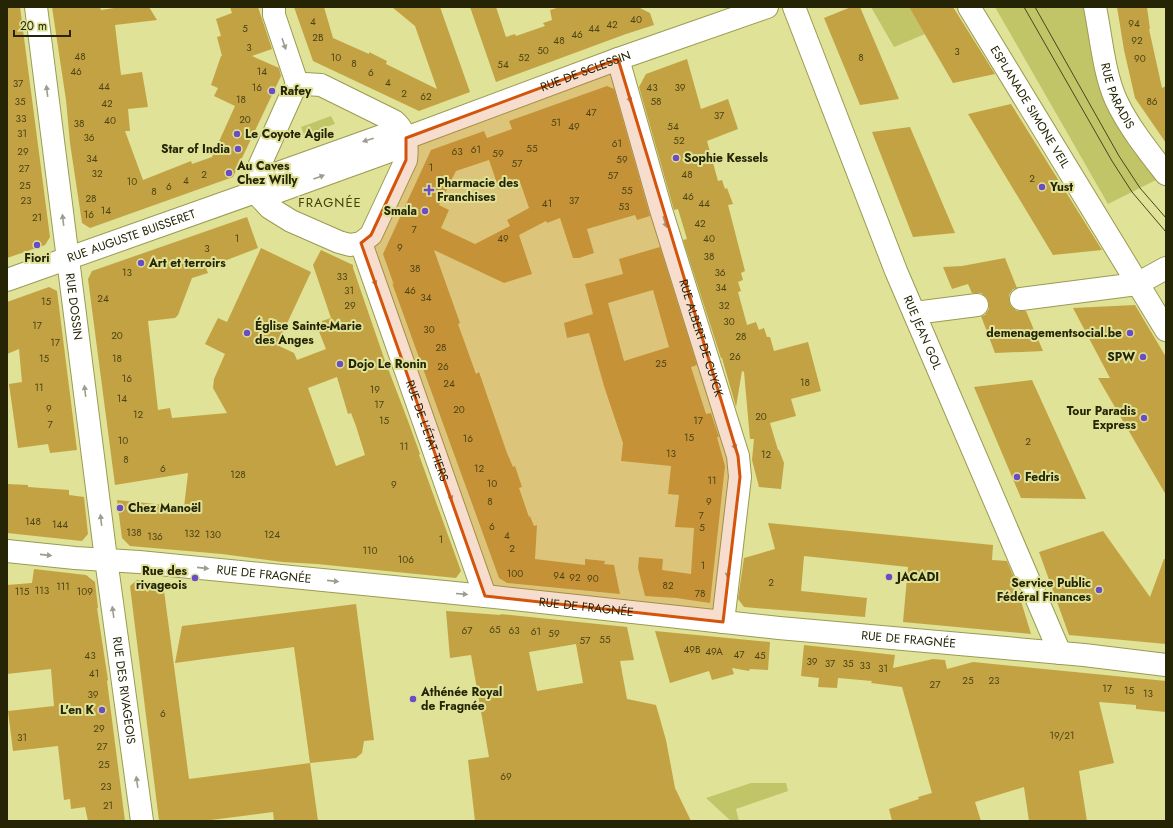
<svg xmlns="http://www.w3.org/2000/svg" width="1173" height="828" viewBox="0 0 1173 828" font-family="Jost,sans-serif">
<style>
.green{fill:#c2c468}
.building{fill:#c3a243;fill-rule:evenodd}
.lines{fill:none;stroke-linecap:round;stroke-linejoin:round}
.minor-casing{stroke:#9a9b53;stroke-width:24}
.minor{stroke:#fff;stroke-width:22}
.tram{stroke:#474720;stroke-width:1}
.oneway{fill:#9d9d8f}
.marked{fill:#d4540b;fill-opacity:0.2;stroke:#d4540b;stroke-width:3;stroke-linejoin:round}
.poi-dot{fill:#6a4dc6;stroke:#dfe297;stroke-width:1.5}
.labels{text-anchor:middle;stroke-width:4;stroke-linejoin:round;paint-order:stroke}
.number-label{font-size:10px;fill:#4c4415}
.street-label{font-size:12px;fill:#252506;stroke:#dfe297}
.poi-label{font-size:12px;font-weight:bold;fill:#252506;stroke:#dfe297;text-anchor:start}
.neighbourhood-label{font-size:13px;letter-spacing:1px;fill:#424205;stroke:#dfe297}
</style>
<rect width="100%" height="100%" fill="#dfe297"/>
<path class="green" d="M871 7H909L925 34 894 47Z
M995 7H1095L1104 52 1166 175 1108 204Z
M331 116 335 124 304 135 301 127Z
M751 783H786L788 791 736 809 739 821H731L706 798Z"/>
<path class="building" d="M7 7H20L50 237 45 245 7 258Z
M52 7H100L101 10 121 7H149L157 20 115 25 121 75 142 72 148 107 128 109 130 131H125L143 180 191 161 192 164 212 157 235 106 214 96 218 88 211 85 221 56H222L217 37 221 36 216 19 232 13 230 7H258L272 49 252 56 279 68 281 76 233 177 90 228 82 223 70 143 66 100Z
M294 7H324L333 38 369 54V52L387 61 386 64 437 89 415 26 392 7H440L470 92 419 111 313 61Z
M470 7H496L506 37 515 34 516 36 545 26 543 23 552 20 550 10 560 7H638L650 13 654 25 626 34 496 82Z
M851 7H860L899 99 860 105 824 18Z
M909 7H953L995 74 953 83Z
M1117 7H1147L1150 29H1149L1162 88 1166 86V143L1135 98 1124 50Z
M687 59 701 109 728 99 738 129 707 141 718 181 722 180 725 189 727 188 733 204 728 205 745 271 741 273 743 280 738 282 741 291 738 292 747 325 756 322 759 330 764 328 767 337H770L774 351 808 342 821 391 791 399 796 416 770 423 778 450H779L784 463 781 489 759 487 752 460 754 439H750L744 372 742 371 736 407 722 358H721L683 240 687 239 678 209 674 210 639 87 646 74Z
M607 86 614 89 650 216 637 220 635 215 587 229 594 253 579 258H573L560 218 547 223 546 221 519 235 532 274 504 283 434 250 460 323 458 324 476 374 479 372 507 453 513 467 515 466 522 487 519 488 529 517 530 516 534 526 537 525 535 559 585 565V559L605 561 604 564 614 565 620 594 507 583 499 578 392 283 394 285 383 254 431 150 484 131 487 138 512 129 509 121ZM489 160 499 189 520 182 529 208 507 220 510 226 475 244 441 228 449 210 439 205 456 171Z
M1011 104 1102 250 1053 255 968 114Z
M910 127 955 233 913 237 872 132Z
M247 217 258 248 206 268 208 273 192 278 178 315 175 318 148 321 158 410 170 408 172 418 227 413 213 388 214 379 225 354 205 344 218 318 227 322 261 248 311 272 277 345 294 353 297 360 326 349 318 329 322 321 331 318 313 265 321 250 353 265V268L384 358 408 421 420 454 419 455 461 571 456 578 317 564 283 562 222 554 130 546 122 538 117 500 184 507 188 473 115 485 88 279 92 271ZM337 377 348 414 351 413 356 426 365 455 336 466 308 388Z
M660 247 697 365 691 367 706 414 711 413 719 437H717L725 466 710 603 676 598 645 596 638 568 639 557 663 559 662 570 691 574 694 528 675 527 679 495 668 494 671 466 621 461 623 443 604 386 589 333 567 338 564 323 593 314 585 284 623 274 619 259ZM653 290 669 347 624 361 608 303Z
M1005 258 1017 288 1013 289 1009 295V300L1011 306 1017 311H1026L1043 351 995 353 981 316 985 315 989 309V304L987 298 981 293H972L968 284 952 289 943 267 962 266Z
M49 287 57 291 77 450 50 453 48 444 18 448 9 384 22 382 19 349 7 354V302Z
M1135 305 1166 357V495L1098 378H1110L1073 308Z
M1032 380 1086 499 1021 498 974 387Z
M7 484 28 485V487L69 490V495L84 497 88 534 82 541 7 533Z
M768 523 993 545 992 560 1007 561 1013 575 1031 634 903 622 908 567 804 556 801 591 867 598 865 617 744 607 738 599 744 558 775 549Z
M1103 531 1150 597 1164 559H1166V644L1069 635 1039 552Z
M34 569 86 575 95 582 98 608H97L108 680 107 681 125 821H88L85 807 71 809 70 799 64 800 58 746 13 751 8 711 54 706 51 669 7 674V585L32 583Z
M137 580 163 583 189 779 310 763 318 821H274L273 812 203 821H159L130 586Z
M356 604 374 740 364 741 362 753 356 758 310 763 294 647 175 663 182 626Z
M446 611 501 615 500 614 627 627 634 660 620 661 627 699 656 705 666 740 675 788 691 821H475L468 760 489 757 471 655 450 658ZM576 644 583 683 537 691 529 652Z
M655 631 770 642 768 670 750 669 749 671 732 668 734 674 712 680 709 671 670 683Z
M804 645 895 655 893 668 933 659 945 660 947 669 973 662 1166 681V712L1136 709V705L1099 702 1114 763 1079 771 1087 821H1029L1024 787 975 802 981 821H892L889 809 919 799 918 797 932 793 902 687 871 683 872 681 838 678 837 688 818 687 819 678 801 676Z"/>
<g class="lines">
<defs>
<g id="minor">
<path id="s1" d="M36 7 106 559 142 821"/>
<path d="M274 7V15L298 86"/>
<path id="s2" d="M794 7 896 271 1060 653"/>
<path id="s3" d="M969 7 1166 330"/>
<path id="s4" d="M1095 7C1101 36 1104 74 1116 100 1128 126 1148 151 1166 174"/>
<path id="s5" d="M618 59 661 210 738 456 740 477 723 622"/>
<path d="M305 84 321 85 394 121C406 131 408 145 406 160L371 235 361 243 350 245 339 242 291 221 270 208 255 192 258 169 293 91 298 86Z"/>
<path d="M255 192 264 180 275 174 387 134 406 138"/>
<path id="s6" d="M361 243 485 596"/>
<path id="s7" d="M7 280 255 192 274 193 393 150 406 138 618 59 767 7"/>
<path d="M1021 299 1137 284 1166 268"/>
<path d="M915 313 977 305"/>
<path id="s8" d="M7 551 75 558 139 562 485 596 779 628 1084 655 1166 665"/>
</g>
</defs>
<use href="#minor" class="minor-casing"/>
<use href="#minor" class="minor"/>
<path class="tram" d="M1024 7 1112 161 1132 192 1166 232
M1035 7 1119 156 1140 188 1166 218"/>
</g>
<defs><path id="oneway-solid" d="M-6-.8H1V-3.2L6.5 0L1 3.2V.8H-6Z"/></defs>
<g class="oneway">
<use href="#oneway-solid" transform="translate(284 44) rotate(71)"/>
<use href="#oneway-solid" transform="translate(47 91) rotate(-97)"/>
<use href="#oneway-solid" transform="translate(629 97) rotate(74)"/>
<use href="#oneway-solid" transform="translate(368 140) rotate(162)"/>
<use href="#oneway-solid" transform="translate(319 177) rotate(-20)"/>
<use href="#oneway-solid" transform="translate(63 220) rotate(-97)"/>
<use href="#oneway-solid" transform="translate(665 222) rotate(72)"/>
<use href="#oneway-solid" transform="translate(374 280) rotate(71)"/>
<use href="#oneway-solid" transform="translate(85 391) rotate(-97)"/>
<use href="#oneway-solid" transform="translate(734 444) rotate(73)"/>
<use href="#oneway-solid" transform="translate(450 495) rotate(71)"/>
<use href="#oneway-solid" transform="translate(101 520) rotate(-97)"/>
<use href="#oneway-solid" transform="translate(46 555) rotate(6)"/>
<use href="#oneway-solid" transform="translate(203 568) rotate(6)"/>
<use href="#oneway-solid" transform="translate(728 572) rotate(97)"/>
<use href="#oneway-solid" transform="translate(333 581) rotate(6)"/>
<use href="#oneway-solid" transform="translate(462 594) rotate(5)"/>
<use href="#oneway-solid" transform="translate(113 612) rotate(-98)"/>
<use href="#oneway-solid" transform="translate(137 782) rotate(-98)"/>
</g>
<path class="marked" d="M618 59 738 456 740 477 723 622 485 596 361 243 371 235 406 160V138Z"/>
<g class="poi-dot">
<circle cx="272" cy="91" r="4"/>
<circle cx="237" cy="134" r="4"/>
<circle cx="238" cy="149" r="4"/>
<circle cx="676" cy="158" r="4"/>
<circle cx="229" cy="173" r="4"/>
<circle cx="1042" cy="187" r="4"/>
<path d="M427 184h4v4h4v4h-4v4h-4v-4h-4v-4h4z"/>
<circle cx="425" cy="211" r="4"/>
<circle cx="37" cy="245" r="4"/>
<circle cx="141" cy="263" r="4"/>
<circle cx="247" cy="333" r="4"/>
<circle cx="1130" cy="333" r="4"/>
<circle cx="1143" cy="357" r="4"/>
<circle cx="340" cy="364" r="4"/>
<circle cx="1144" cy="418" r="4"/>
<circle cx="1017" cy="477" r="4"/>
<circle cx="120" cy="508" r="4"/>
<circle cx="889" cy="577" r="4"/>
<circle cx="195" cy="578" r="4"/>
<circle cx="1099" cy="590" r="4"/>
<circle cx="413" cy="699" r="4"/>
<circle cx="102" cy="710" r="4"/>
</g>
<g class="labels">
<g class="number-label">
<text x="636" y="23">40</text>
<text x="313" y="25">4</text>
<text x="1134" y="27">94</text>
<text x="612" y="28">42</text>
<text x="245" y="32">5</text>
<text x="594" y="32">44</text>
<text x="577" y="38">46</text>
<text x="318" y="41">2B</text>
<text x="559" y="44">48</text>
<text x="1137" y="44">92</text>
<text x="249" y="51">3</text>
<text x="543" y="54">50</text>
<text x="957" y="55">3</text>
<text x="80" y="60">48</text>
<text x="336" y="61">10</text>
<text x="524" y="61">52</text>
<text x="861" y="61">8</text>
<text x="1140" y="62">90</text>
<text x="354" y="67">8</text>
<text x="503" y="68">54</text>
<text x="76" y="75">46</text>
<text x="262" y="75">14</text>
<text x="371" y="76">6</text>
<text x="388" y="86">4</text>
<text x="18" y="87">37</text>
<text x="104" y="90">44</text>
<text x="257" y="91">16</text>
<text x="652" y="91">43</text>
<text x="680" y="91">39</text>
<text x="404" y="97">2</text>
<text x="426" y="100">62</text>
<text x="241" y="103">18</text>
<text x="20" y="105">35</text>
<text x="656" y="105">58</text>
<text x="1152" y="105">86</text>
<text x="107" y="107">42</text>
<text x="591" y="116">47</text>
<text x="719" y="119">37</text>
<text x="21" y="122">33</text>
<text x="245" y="123">20</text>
<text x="110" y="124">40</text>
<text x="556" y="126">51</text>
<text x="79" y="127">38</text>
<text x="574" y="130">49</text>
<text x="673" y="130">54</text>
<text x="22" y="137">31</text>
<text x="89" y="141">36</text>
<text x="679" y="144">52</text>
<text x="617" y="147">61</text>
<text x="532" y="152">55</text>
<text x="476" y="153">61</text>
<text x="23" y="155">29</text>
<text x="457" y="155">63</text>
<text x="498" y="157">59</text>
<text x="92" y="162">34</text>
<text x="622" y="163">59</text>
<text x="517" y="167">57</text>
<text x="431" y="171">1</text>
<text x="24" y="172">27</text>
<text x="97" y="177">32</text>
<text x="204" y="178">2</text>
<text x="687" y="178">48</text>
<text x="613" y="179">57</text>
<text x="1032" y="182">2</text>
<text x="186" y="184">4</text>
<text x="132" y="185">10</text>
<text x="25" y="189">25</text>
<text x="169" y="190">6</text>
<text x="627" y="194">55</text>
<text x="154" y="195">8</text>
<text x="688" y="200">46</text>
<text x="91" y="202">28</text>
<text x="26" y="204">23</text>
<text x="574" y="204">37</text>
<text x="547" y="207">41</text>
<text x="704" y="207">44</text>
<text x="624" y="210">53</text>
<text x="106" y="214">14</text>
<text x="89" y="218">16</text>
<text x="37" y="221">21</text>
<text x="700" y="227">42</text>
<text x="414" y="233">7</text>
<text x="237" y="242">1</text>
<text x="503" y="242">49</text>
<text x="709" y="242">40</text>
<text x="400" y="251">9</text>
<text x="207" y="252">3</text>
<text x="709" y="260">38</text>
<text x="415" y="272">38</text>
<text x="127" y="276">13</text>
<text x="720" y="276">36</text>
<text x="342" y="280">33</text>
<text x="721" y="291">34</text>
<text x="349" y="294">31</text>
<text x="410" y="294">46</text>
<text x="426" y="301">34</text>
<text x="103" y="302">24</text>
<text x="46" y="305">15</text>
<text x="350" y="309">29</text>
<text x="724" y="309">32</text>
<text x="729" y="325">30</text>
<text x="37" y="329">17</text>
<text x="429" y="333">30</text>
<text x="117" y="339">20</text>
<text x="741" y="340">28</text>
<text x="55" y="346">17</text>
<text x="441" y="351">28</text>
<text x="735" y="360">26</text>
<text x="44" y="362">15</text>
<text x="117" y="362">18</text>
<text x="661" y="367">25</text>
<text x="443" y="370">26</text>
<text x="127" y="382">16</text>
<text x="805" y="386">18</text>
<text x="449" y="387">24</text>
<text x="39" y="391">11</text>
<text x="375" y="393">19</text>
<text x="122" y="402">14</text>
<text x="379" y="408">17</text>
<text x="49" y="412">9</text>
<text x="459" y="413">20</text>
<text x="138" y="418">12</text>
<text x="761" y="420">20</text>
<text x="384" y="424">15</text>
<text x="698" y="424">17</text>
<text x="50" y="428">7</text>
<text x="689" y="441">15</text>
<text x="468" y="442">16</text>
<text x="123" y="444">10</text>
<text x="1028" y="445">2</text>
<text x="404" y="450">11</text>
<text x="671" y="457">13</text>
<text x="766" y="458">12</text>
<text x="126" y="463">8</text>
<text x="163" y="472">6</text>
<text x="479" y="472">12</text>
<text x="238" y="478">128</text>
<text x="712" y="484">11</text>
<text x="492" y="487">10</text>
<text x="394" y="488">9</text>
<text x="490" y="505">8</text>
<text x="709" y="505">9</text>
<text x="701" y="519">7</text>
<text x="33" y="525">148</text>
<text x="60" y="528">144</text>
<text x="492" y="530">6</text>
<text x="702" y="531">5</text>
<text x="134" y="536">138</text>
<text x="192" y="537">132</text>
<text x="213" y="538">130</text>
<text x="272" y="538">124</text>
<text x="507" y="539">4</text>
<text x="155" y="540">136</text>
<text x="441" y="543">1</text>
<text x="512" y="552">2</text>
<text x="370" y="554">110</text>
<text x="406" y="563">106</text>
<text x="703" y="569">1</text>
<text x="515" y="577">100</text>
<text x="559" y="579">94</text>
<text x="575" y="581">92</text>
<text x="593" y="582">90</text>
<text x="771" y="586">2</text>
<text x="668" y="589">82</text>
<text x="63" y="590">111</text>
<text x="42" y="594">113</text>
<text x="22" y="595">115</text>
<text x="85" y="595">109</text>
<text x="700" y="597">78</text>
<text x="495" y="633">65</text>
<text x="467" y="634">67</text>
<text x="514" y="634">63</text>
<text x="536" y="635">61</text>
<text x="554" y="637">59</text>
<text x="605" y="643">55</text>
<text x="585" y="644">57</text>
<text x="692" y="653">49B</text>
<text x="714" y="655">49A</text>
<text x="739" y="658">47</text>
<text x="90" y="659">43</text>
<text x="760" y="659">45</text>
<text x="812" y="665">39</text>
<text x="830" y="667">37</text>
<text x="848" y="667">35</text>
<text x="865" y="669">33</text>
<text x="883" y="672">31</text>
<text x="94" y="677">41</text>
<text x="968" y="684">25</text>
<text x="994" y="684">23</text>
<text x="935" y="688">27</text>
<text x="1107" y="692">17</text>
<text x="1129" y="694">15</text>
<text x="1148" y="697">13</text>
<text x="93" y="698">39</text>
<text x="163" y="717">6</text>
<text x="99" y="732">29</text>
<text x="1062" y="739">19/21</text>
<text x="22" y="741">31</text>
<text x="102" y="750">27</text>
<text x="104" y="768">25</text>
<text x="506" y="780">69</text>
<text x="106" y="790">23</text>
<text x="108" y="809">21</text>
</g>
<g class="street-label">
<text dy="4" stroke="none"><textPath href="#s7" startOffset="618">RUE DE SCLESSIN</textPath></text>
<text dy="4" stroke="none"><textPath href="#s4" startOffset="92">RUE PARADIS</textPath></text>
<text dy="4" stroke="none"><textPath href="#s3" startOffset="117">ESPLANADE SIMONE VEIL</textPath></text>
<text dy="4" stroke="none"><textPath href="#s7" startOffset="132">RUE AUGUSTE BUISSERET</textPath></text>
<text dy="4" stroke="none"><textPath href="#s1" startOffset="302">RUE DOSSIN</textPath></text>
<text dy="4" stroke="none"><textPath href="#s2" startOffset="350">RUE JEAN GOL</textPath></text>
<text dy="4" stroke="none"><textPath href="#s5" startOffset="291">RUE ALBERT DE CUYCK</textPath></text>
<text dy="4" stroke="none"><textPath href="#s6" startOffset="199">RUE DE L'ÉTAT TIERS</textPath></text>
<text dy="4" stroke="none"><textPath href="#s8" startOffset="258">RUE DE FRAGNÉE</textPath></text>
<text dy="4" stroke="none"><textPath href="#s8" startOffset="582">RUE DE FRAGNÉE</textPath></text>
<text dy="4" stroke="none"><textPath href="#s8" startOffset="906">RUE DE FRAGNÉE</textPath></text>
<text dy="4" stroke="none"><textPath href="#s1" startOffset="689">RUE DES RIVAGEOIS</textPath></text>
</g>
<g class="poi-label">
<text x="280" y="95">Rafey</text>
<text x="245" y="138">Le Coyote Agile</text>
<text x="230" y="153" text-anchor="end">Star of India</text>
<text x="684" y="162">Sophie Kessels</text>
<text x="237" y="170">Au Caves<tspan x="237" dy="14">Chez Willy</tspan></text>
<text x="437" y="187">Pharmacie des<tspan x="437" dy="14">Franchises</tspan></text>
<text x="1050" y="191">Yust</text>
<text x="417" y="215" text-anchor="end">Smala</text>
<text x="37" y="262" text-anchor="middle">Fiori</text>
<text x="149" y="267">Art et terroirs</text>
<text x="255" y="330">Église Sainte-Marie<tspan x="255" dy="14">des Anges</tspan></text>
<text x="1122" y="337" text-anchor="end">demenagementsocial.be</text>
<text x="1135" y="361" text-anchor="end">SPW</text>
<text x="348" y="368">Dojo Le Ronin</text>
<text x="1136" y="415" text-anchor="end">Tour Paradis<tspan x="1136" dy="14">Express</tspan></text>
<text x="1025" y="481">Fedris</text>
<text x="128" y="512">Chez Manoël</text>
<text x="187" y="575" text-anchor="end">Rue des<tspan x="187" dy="14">rivageois</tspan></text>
<text x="897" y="581">JACADI</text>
<text x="1091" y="587" text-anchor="end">Service Public<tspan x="1091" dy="14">Fédéral Finances</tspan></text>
<text x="421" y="696">Athénée Royal<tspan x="421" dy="14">de Fragnée</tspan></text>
<text x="94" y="714" text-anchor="end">L'en K</text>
</g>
<g class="neighbourhood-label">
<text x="330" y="207">FRAGNÉE</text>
</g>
</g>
<rect width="1173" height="828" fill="none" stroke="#252506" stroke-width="16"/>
<path d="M14 30v6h56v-6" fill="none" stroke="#252506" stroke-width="2"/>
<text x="20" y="30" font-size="12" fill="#252506" stroke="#dfe297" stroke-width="3" paint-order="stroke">20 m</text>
</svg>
